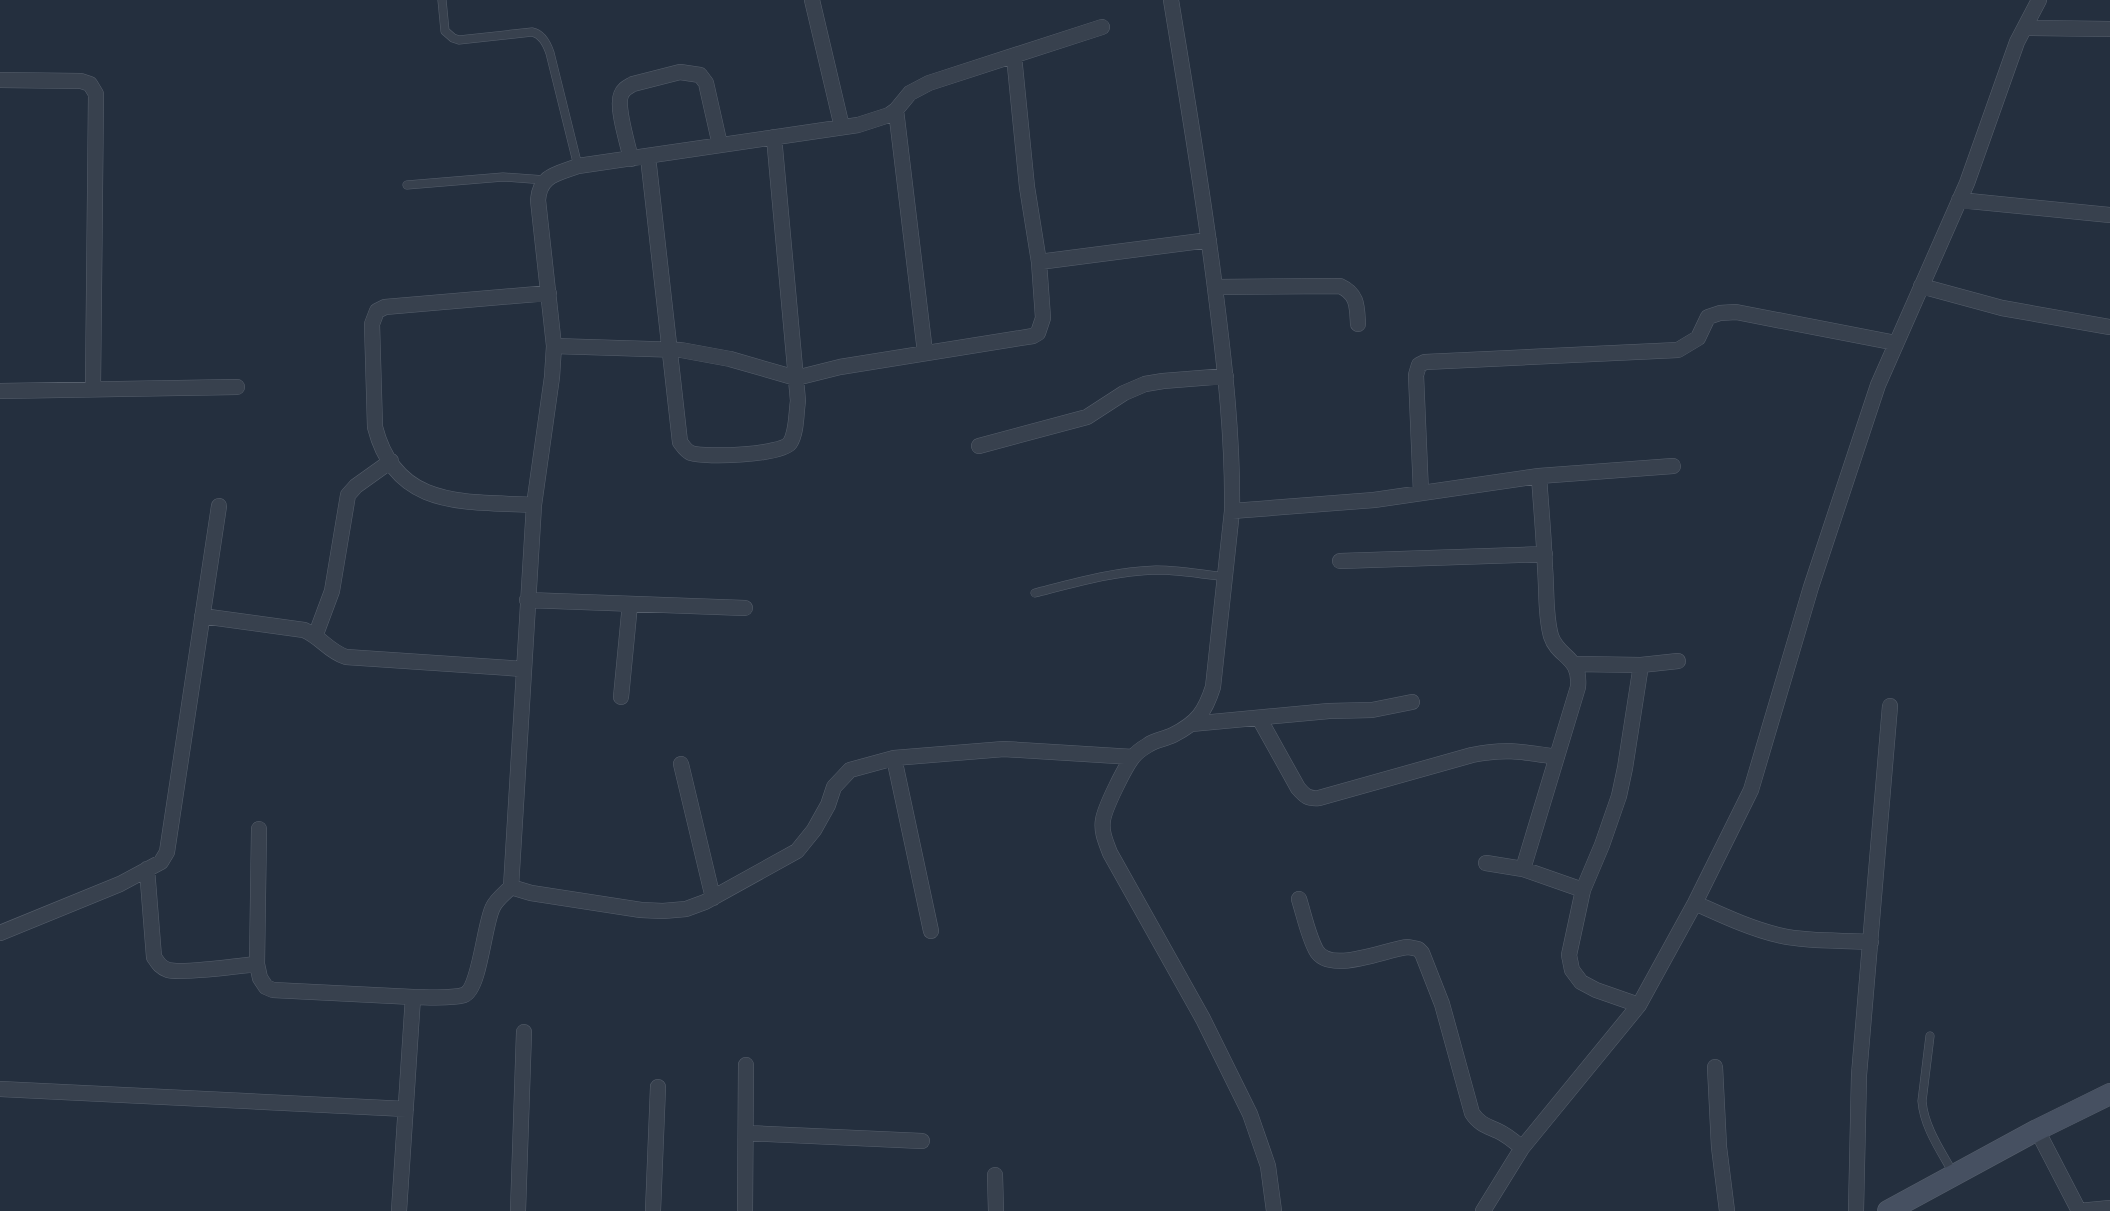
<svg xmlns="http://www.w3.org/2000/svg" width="2110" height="1211" viewBox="0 0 2110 1211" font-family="Figtree,sans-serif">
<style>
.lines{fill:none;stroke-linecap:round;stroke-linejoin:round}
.lane-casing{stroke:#565f6c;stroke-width:9}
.street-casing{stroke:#565f6c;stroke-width:16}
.secondary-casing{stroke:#565f6c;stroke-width:22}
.lane{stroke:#38414e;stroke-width:8}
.street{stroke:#38414e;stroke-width:15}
.secondary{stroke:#465061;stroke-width:21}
</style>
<rect width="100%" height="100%" fill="#242f3e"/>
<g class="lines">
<defs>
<path id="lane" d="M442 0 445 31 453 38 459 40 532 32C542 34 547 44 550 53L578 166
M407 185 503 177 545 180
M1035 593C1074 583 1115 571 1156 570 1179 570 1202 574 1225 577
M1930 1036 1922 1101C1924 1127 1941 1151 1953 1173"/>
<path id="street" d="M812 0 842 127
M1171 0C1187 98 1204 197 1216 296 1225 367 1233 439 1232 511L1213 687C1205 712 1197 723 1173 735 1165 739 1155 740 1148 745 1143 748 1136 753 1133 757 1125 767 1105 807 1103 820 1101 832 1106 842 1110 853L1203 1019 1250 1114 1268 1166 1274 1211
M1102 27 929 83 910 93 896 110 889 115 858 125 578 166C557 174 540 175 538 200L554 346 552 377 534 505 511 887 531 893 641 910 663 911 686 909 705 902 797 851 814 830 828 805 834 787 850 770 894 758 1004 749 1133 757
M2025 28 2110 29
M0 80 81 81 90 84 96 94 93 388
M896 110 925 352
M648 157 680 442C683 446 686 451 691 453 706 458 781 455 790 443 797 432 796 413 798 401L774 137
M631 159C628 144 616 108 621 95 623 89 628 87 633 84L680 72 700 75 706 83 720 145
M1959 200 2110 215
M1039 262 1209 240
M1921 286 2002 308 2110 327
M1215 287 1340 286C1358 294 1357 307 1358 324
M554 346 681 350 730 359 796 378 840 367 1033 336 1038 333 1043 318 1039 262 1027 187 1014 56
M0 391 237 387
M979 446 1087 417 1124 393 1145 384 1163 381 1226 376
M1421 493 1416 375 1419 365 1425 362 1678 350 1698 338 1708 317 1720 313 1736 312 1896 343
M534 505C465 501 396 510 375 427L372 324 377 311 385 307 549 293
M1232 511 1374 500 1539 476 1673 466
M1340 561 1545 554
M527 600 745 608
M202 616 304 630C321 637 328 651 346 657L524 669
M316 634 332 591 348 495 356 486 391 461
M1575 664 1641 665 1678 661
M621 697 630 604
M1259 718 1298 788C1305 796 1308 799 1319 798L1472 755C1506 748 1524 752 1557 757
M1191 724 1329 711 1372 710 1412 702
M894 758 931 931
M681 764 713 898
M259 829 257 964 260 978 266 987 273 990 413 997 399 1211
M1486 863 1523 869 1583 890
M147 869 154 957C158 963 160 967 168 970 182 974 239 966 257 964
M1523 869 1578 687C1581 656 1558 658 1551 636 1545 615 1547 590 1545 568 1544 537 1541 507 1539 476
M1299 899C1304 915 1308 935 1316 950 1329 975 1386 949 1408 947L1418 949 1422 953 1442 1004 1472 1113C1479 1124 1487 1126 1498 1131 1507 1135 1515 1142 1522 1148
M1695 903C1722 915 1749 928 1778 935 1808 942 1840 940 1871 942
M0 933 120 884 161 862 167 852 219 506
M413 997C426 997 451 999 464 995 480 989 484 924 493 907 496 900 505 893 511 887
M1639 1005 1596 990 1581 982 1572 970 1569 955 1583 890 1602 845 1619 796 1625 768 1641 665
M1715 1067 1719 1147 1727 1211
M0 1089 406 1109
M2037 1130 2079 1211
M746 1133 922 1141
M995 1175 996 1211
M518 1211 524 1032
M653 1211 658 1087
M745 1211 746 1065
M1483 1211 1522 1148 1639 1005 1695 903 1751 790 1811 587 1878 385 1967 183 2017 42 2039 0
M1856 1211 1859 1075 1890 706
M2079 1211 2110 1208"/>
<path id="secondary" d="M1888 1211 2037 1130 2110 1094"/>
</defs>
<use href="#lane" class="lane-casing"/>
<use href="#street" class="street-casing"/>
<use href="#secondary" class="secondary-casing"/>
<use href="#lane" class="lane"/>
<use href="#street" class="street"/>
<use href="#secondary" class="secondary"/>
</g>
</svg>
